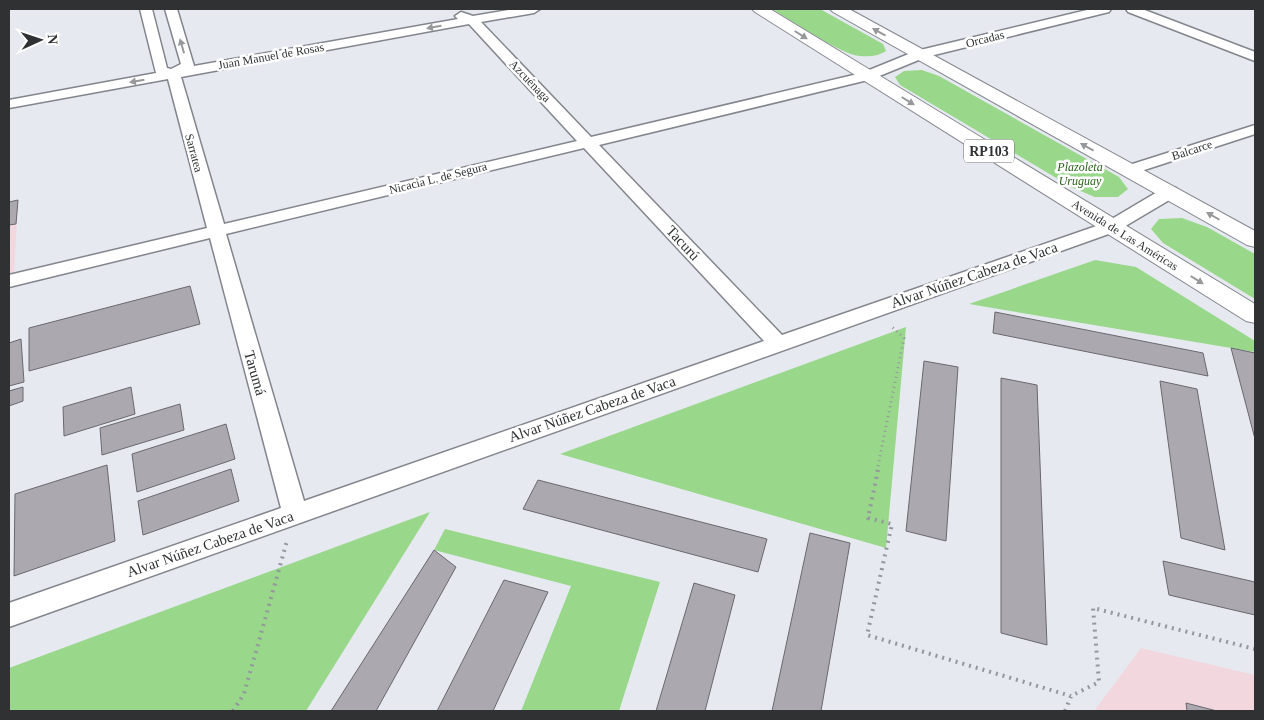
<svg xmlns="http://www.w3.org/2000/svg" width="1264" height="720" viewBox="0 0 1264 720" font-family="'Times New Roman',serif">
<style>
.education{fill:#f2d8de}
.green{fill:#99d78b}
.building{fill:#aba9af;stroke:#6a686e}
.lines{fill:none;stroke-linecap:round;stroke-linejoin:round}
.minor-casing{stroke:#82868c;stroke-width:3}
.primary-casing{stroke:#82868c;stroke-width:2}
.path-far1{stroke:#94979c;stroke-width:3;stroke-dasharray:1 4;stroke-linecap:butt}
.path{stroke:#94979c;stroke-width:4;stroke-dasharray:2 5;stroke-linecap:butt}
.minor{fill:#fff;fill-rule:evenodd}
.primary{fill:#fff;fill-rule:evenodd}
.oneway{fill:#979899}
.labels{text-anchor:middle;stroke-width:5;stroke-linejoin:round;paint-order:stroke}
.far-street-label{font-size:12px;fill:#2f3133;stroke:#fff}
.far-park-label{font-size:12px;font-style:italic;fill:#276218;stroke:#fff}
.shield{fill:#fff;stroke:#6d6f70;stroke-width:1}
.shield-label{font-size:14px;font-weight:bold;fill:#2f3133}
.street-label{font-size:15px;fill:#2f3133;stroke:#fff}
</style>
<rect width="100%" height="100%" fill="#e6eaf0"/>
<path class="education" d="M18 200 14 277 9 278V202Z
M1141 648 1255 675V711H1094Z"/>
<path class="green" d="M772 9H820L883 44 886 51C878 56 870 57 860 56 841 55 791 20 772 9Z
M922 70 939 76 1119 177 1128 189 1118 197H1095L1073 188 900 85 895 77 904 71Z
M1182 218 1207 227 1255 254V299L1163 243 1151 229 1159 219Z
M1095 260 1136 267 1255 341V352L969 304Z
M906 327 886 548 560 454Z
M430 512 306 711H9V668Z
M445 529 660 582 619 711H521L571 586 434 550Z"/>
<path class="building" d="M18 200 16 224 9 225V202Z
M190 286 200 324 29 371V328Z
M995 312 1203 353 1208 376 993 333Z
M21 339 24 382 9 386V343Z
M1231 348 1255 353V439Z
M924 361 958 367 946 541 906 531Z
M1001 378 1037 385 1047 645 1001 633Z
M1160 381 1197 389 1225 550 1181 538Z
M23 387V401L9 406V391Z
M131 387 135 414 64 436 63 407Z
M180 404 184 430 102 455 100 428Z
M226 424 235 459 137 492 132 454Z
M107 465 115 541 14 576 15 494Z
M231 469 239 501 143 535 138 501Z
M538 480 767 539 758 572 523 509Z
M810 533 850 543 821 711H772Z
M434 550 456 567 376 711H331Z
M1163 561 1255 582V615L1169 595Z
M504 580 548 592 493 711H437Z
M694 583 735 595 705 711H656Z
M1186 703 1217 711H1187Z"/>
<g class="lines">
<defs>
<path id="minor" d="M140 9H152L167 68 171 69 181 64 165 9H177L194 66 458 19 455 16 461 12 473 16 515 9H540L534 13 481 22 591 137 862 73 916 51 1091 9H1111L1109 12 926 57 872 79 599 145 782 335 1105 223 1164 188H1176L1178 192 1176 196 1117 231 9 627V603L281 508 210 238 9 287V275L207 228 168 79 9 108V100L156 73ZM469 24 577 141 224 224 181 77ZM584 148 764 341 304 501 226 234Z
M1126 9H1142L1255 52V61L1128 12Z
M1255 125V134L1135 173H1123L1121 170 1123 167Z"/>
<path id="primary" d="M752 9H770L1255 304V323L1246 321 755 12Z
M830 9H849L1255 231V247L1247 245 833 12Z"/>
</defs>
<use href="#minor" class="minor-casing"/>
<use href="#primary" class="primary-casing"/>
<path class="path-far1" d="M877 471 904 338 891 326"/>
<path class="path" d="M878 470 868 518 892 524 867 635 1071 696
M233 711 244 694 287 541
M1065 711 1071 696 1099 682 1093 608 1255 649"/>
<use href="#minor" class="minor"/>
<use href="#primary" class="primary"/>
</g>
<defs><path id="oneway-solid" d="M-6-.8H1V-3.2L6.5 0L1 3.2V.8H-6Z" transform="scale(1.25)"/></defs>
<g class="oneway">
<use href="#oneway-solid" transform="translate(434 27) rotate(170)"/>
<use href="#oneway-solid" transform="translate(879 32) rotate(-151)"/>
<use href="#oneway-solid" transform="translate(801 35) rotate(32)"/>
<use href="#oneway-solid" transform="translate(182 46) rotate(-106)"/>
<use href="#oneway-solid" transform="translate(137 81) rotate(170)"/>
<use href="#oneway-solid" transform="translate(908 101) rotate(32)"/>
<use href="#oneway-solid" transform="translate(1087 147) rotate(-151)"/>
<use href="#oneway-solid" transform="translate(1213 216) rotate(-150)"/>
<use href="#oneway-solid" transform="translate(1197 280) rotate(32)"/>
</g>
<g class="labels">
<g class="far-street-label">
<text transform="translate(985 39) rotate(-14)" y="4">Orcadas</text>
<text transform="translate(271 56) rotate(-10)" y="4">Juan Manuel de Rosas</text>
<text transform="translate(530 81) rotate(46)" y="4">Azcuénaga</text>
<text transform="translate(1192 150) rotate(-18)" y="4">Balcarce</text>
<text transform="translate(194 153) rotate(75)" y="4">Sarratea</text>
<text transform="translate(438 178) rotate(-14)" y="4">Nicacia L. de Segura</text>
<text transform="translate(1125 235) rotate(32)" y="4">Avenida de Las Américas</text>
</g>
<g class="far-park-label">
<text x="1080" y="171">Plazoleta<tspan x="1080" dy="14">Uruguay</tspan></text>
</g>
<rect class="shield" x="964" y="139.5" width="50" height="23" rx="4"/>
<g class="shield-label">
<text x="989" y="156">RP103</text>
</g>
<g class="street-label">
<text transform="translate(683 243) rotate(47)" y="5">Tacurú</text>
<text transform="translate(974 275) rotate(-19)" y="5">Alvar Núñez Cabeza de Vaca</text>
<text transform="translate(255 373) rotate(74)" y="5">Tarumá</text>
<text transform="translate(592 409) rotate(-19)" y="5">Alvar Núñez Cabeza de Vaca</text>
<text transform="translate(210 544) rotate(-19)" y="5">Alvar Núñez Cabeza de Vaca</text>
</g>
</g>
<rect width="1264" height="720" fill="none" stroke="#2f3133" stroke-width="20"/>
<g transform="translate(40 40) rotate(87)" stroke="#ffffff" stroke-width="4" paint-order="stroke">
<path d="M0-4L9 19L0 12L-9 19Z" fill="#2f3133"/>
<text y="-8" font-size="14" font-weight="bold" text-anchor="middle" fill="#2f3133">N</text>
</g>
</svg>
